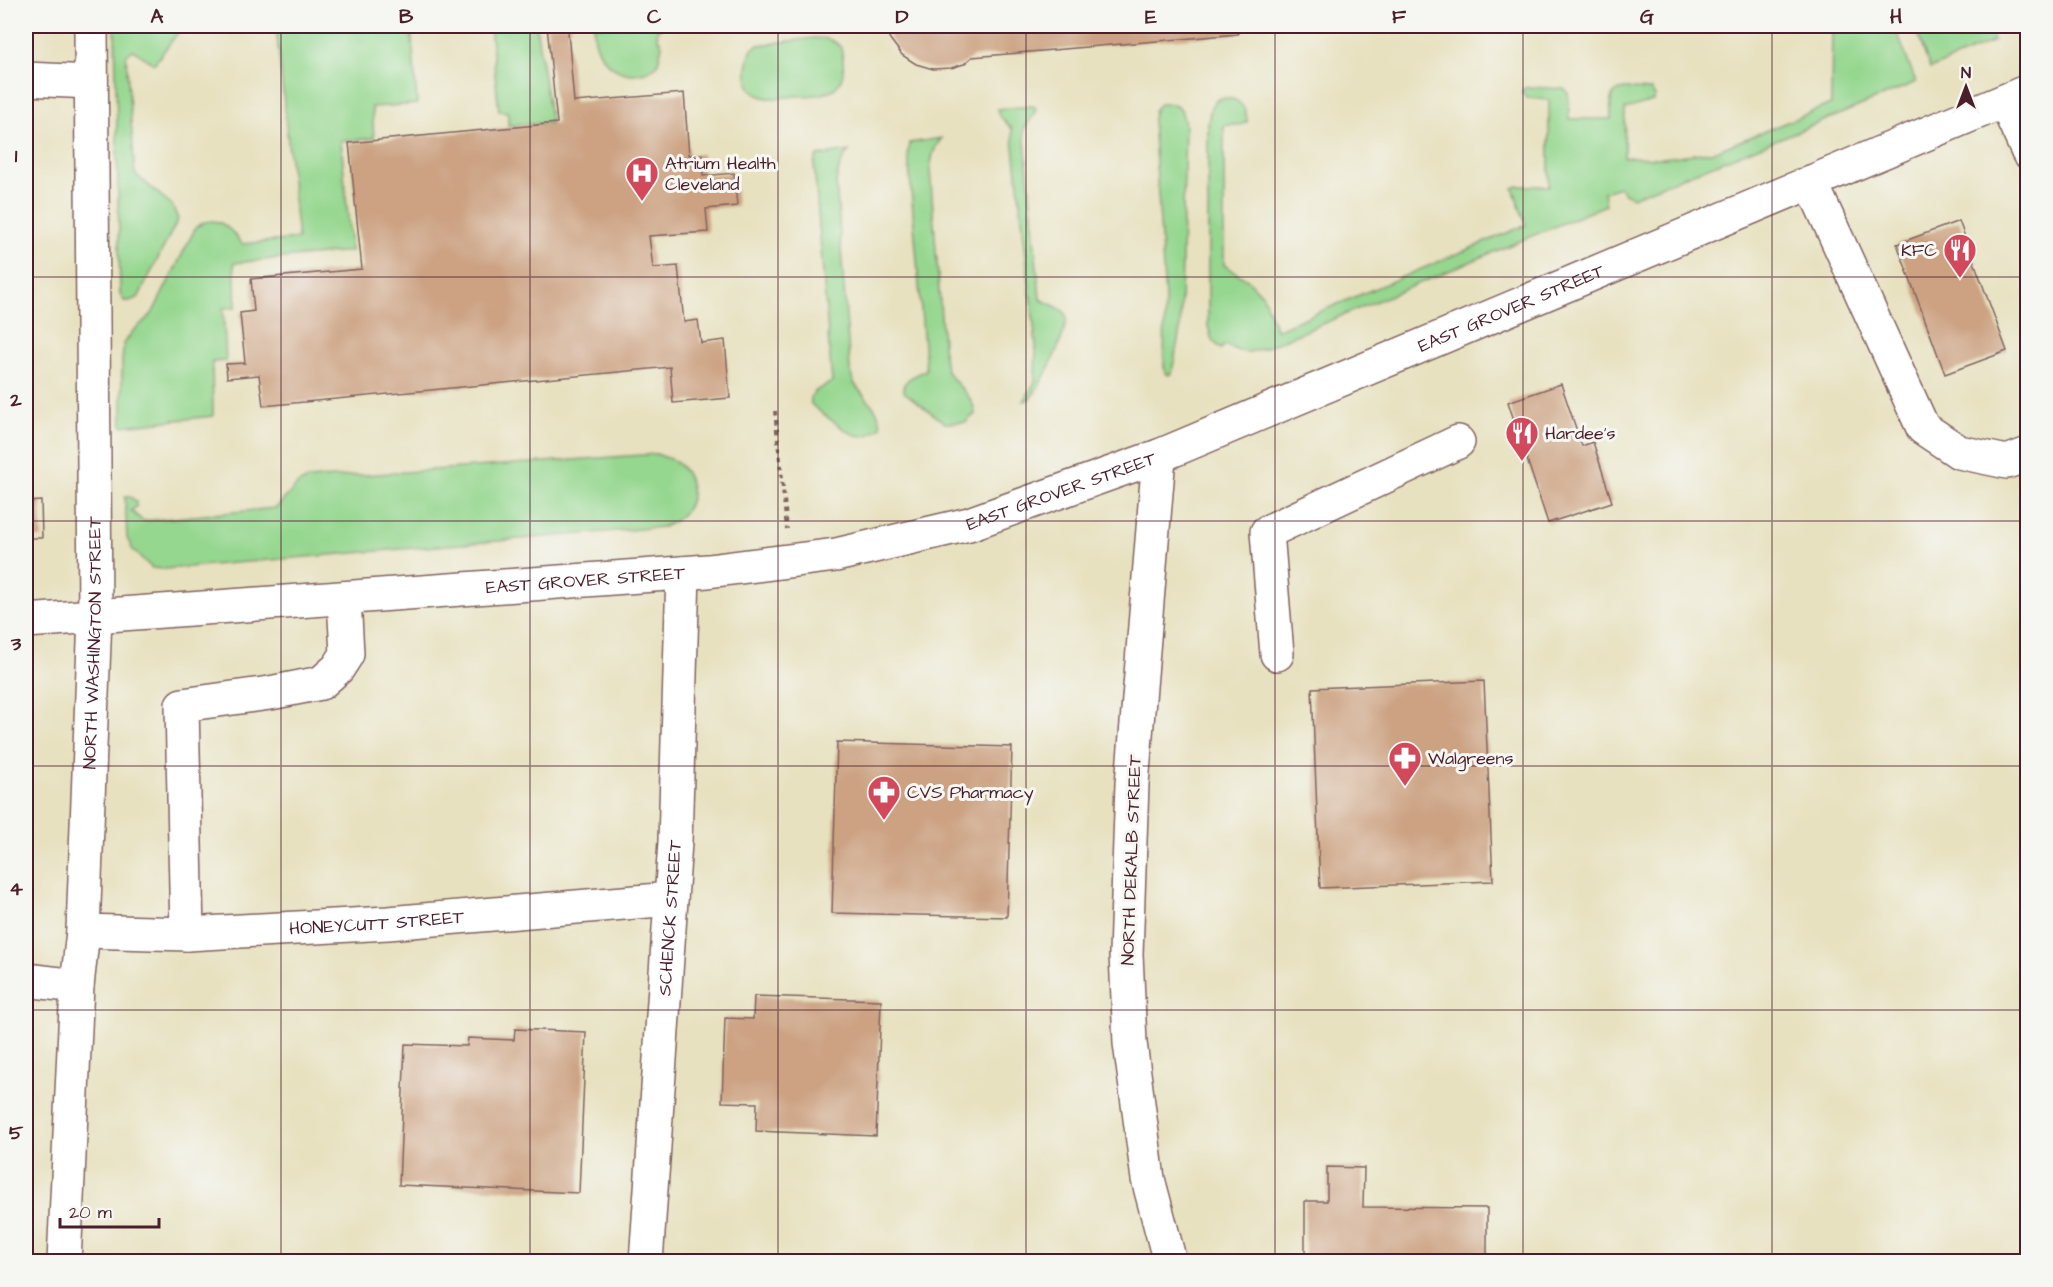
<svg xmlns="http://www.w3.org/2000/svg" width="2053" height="1287" viewBox="0 0 2053 1287" font-family="'Architects Daughter',sans-serif">
<style>
.green{fill:#95d78f;stroke:#707b5d;stroke-width:1.5}
.building{fill:#cca282}
.lines{fill:none;stroke-linecap:round;stroke-linejoin:round}
.minor-casing{stroke:#81635f;stroke-width:36}
.major-casing{stroke:#81635f;stroke-width:36}
.path{stroke:#81635f;stroke-width:4;stroke-dasharray:4.5 4.5;stroke-linecap:butt}
.minor{stroke:#fff;stroke-width:33}
.major{stroke:#fff;stroke-width:33}
.grid{fill:none;stroke:#4a1f2b;stroke-width:1.5;stroke-opacity:0.55}
.labels{text-anchor:middle;stroke-width:6;stroke-linejoin:round;paint-order:stroke}
.poi-label{font-size:18px;fill:#4a1f2b;stroke:#f6f6f2;text-anchor:start}
.street-label{font-size:18px;fill:#4a1f2b;stroke:#f6f6f2}
.neatline{fill:none;stroke:#4a1f2b;stroke-width:2}
.grid-label{font-size:20px;text-anchor:middle;font-weight:bold;fill:#4a1f2b}
</style>
<rect width="100%" height="100%" fill="#f6f6f2"/>
<filter id="ink" filterUnits="userSpaceOnUse"><feTurbulence type="fractalNoise" baseFrequency=".0167" numOctaves="2"/><feDisplacementMap in="SourceGraphic" scale="12" xChannelSelector="R" yChannelSelector="G"/><feConvolveMatrix kernelMatrix="1 2 1 2 8 2 1 2 1" color-interpolation-filters="sRGB"/></filter>
<filter id="wash" filterUnits="userSpaceOnUse"><feTurbulence type="fractalNoise" baseFrequency=".008" numOctaves="4" result="noise"/><feDisplacementMap in="SourceGraphic" scale="24" xChannelSelector="R" yChannelSelector="G"/><feGaussianBlur stdDeviation="1.35" result="paint"/><feColorMatrix in="noise" values="0 0 0 0 0 0 0 0 0 0 0 0 0 0 0 0 0 1.4 0 .05"/><feComposite in="paint" operator="in"/></filter>
<g filter="url(#wash)">
<rect width="100%" height="100%" fill="#e7e1bf"/>
<path class="green" d="M115 26H183L154 64 133 50 126 56 135 174 172 205 178 219 138 298 129 301H124L120 294Z
M276 26H411L417 104 372 107 374 138 341 141 351 251 234 263 236 307 223 308 226 361 212 362 213 416 122 426V360L124 344 132 332 152 314 196 227C217 212 230 228 242 244L298 239Z
M490 26H536L551 123 508 125V112L499 111Z
M594 26H664L657 30 658 39 660 40 662 46 657 66C625 88 592 61 594 26Z
M1832 26H1988L1994 41 1930 69 1915 26 1897 33 1916 82 1836 116 1633 197 1624 193 1620 187 1604 192 1606 205 1267 347C1248 354 1243 354 1225 345L1221 349 1212 340 1208 326V123L1211 107 1217 99C1235 96 1247 103 1247 122L1240 125H1224V265L1249 281 1263 296 1276 330 1526 225 1513 188 1518 186H1549V100L1527 98 1522 93 1523 89 1528 87 1564 89 1568 93 1569 119H1611C1611 113 1610 105 1611 99 1615 84 1640 90 1651 90L1655 96 1653 101 1625 109 1624 157 1664 158 1716 151 1831 104Z
M814 38C826 38 832 39 841 47 843 60 847 77 836 87 827 96 808 96 796 96 786 97 773 100 763 97 741 91 746 65 752 49L758 45Z
M1160 104H1172L1181 109 1185 125 1181 301 1180 330 1172 372 1169 375 1165 373 1164 368 1165 298 1153 119 1155 109Z
M1033 106 1036 108C1035 116 1027 122 1024 130L1040 299C1047 303 1060 307 1065 313 1073 323 1041 386 1032 396 1030 399 1028 400 1024 401L1035 382 1036 345 1012 129 998 114 997 109Z
M942 138C933 148 932 157 930 170L944 357C945 361 945 367 947 371 957 387 973 394 975 414L966 422 945 423 904 392V384L910 378 926 370 908 152 910 143Z
M849 151C840 160 839 169 836 182L850 369C851 374 852 379 854 383 864 399 880 407 881 427 863 443 851 435 834 422 826 416 818 411 811 404V396L817 390 832 382 814 164 817 156Z
M656 454C661 456 669 458 674 461 681 465 686 472 689 479 697 503 684 518 663 527L164 569 152 568 133 550 127 538 125 497H130L136 501V507L131 511 143 521 276 508 298 484 308 479Z"/>
<g id="blocks">
<path class="building" d="M547 26H572L568 31 574 102 684 93 689 155 702 154 703 176 734 173 737 206 706 209 708 232 649 236 653 268 678 266 684 322 698 320 701 343 725 340 730 398 673 403 670 367 263 406 259 375 227 378 226 364 245 363 240 313 254 311 251 279 362 269 349 143 557 123Z
M884 26H1237L1238 34 972 57 964 64 951 68 933 69 916 64 902 55 890 39Z
M1959 221 2007 351 1945 374 1897 244Z
M1561 384 1582 446 1593 442 1612 502 1548 523 1508 402Z
M41 501 42 538H26V502Z
M1484 681 1493 881 1320 888 1312 688Z
M837 742 1012 747 1007 917 832 913Z
M754 996 881 1000 876 1136 756 1131 757 1103 722 1102 725 1018 753 1019Z
M515 1029 586 1032 579 1193 399 1185 405 1044 467 1046 468 1038 514 1040Z
M1327 1167 1364 1168 1363 1207 1487 1208V1262H1305V1201H1327Z"/>
</g>
</g>
<g filter="url(#ink)">
<use href="#blocks" fill-opacity="0" stroke="#81635f" stroke-width="1.5"/>
<g class="lines">
<defs>
<g id="minor">
<path d="M26 79 91 82"/>
<path d="M2005 101 2028 152"/>
<path d="M1811 182 1923 428 1959 452 2007 462 2028 454"/>
<path d="M1277 654 1267 532 1458 442"/>
<path id="s1" d="M83 931 187 934 388 923 671 899"/>
<path d="M187 934 182 705 270 693 321 683 338 668 347 654 344 598"/>
<path d="M26 980 77 986"/>
<path id="s2" d="M64 1262 77 986 83 931 95 616 91 26"/>
<path id="s3" d="M646 1262 675 842 683 573"/>
</g>
<g id="major">
<path d="M1159 456 1132 784 1126 954 1130 1043 1148 1179 1170 1262"/>
<path id="s4" d="M26 621 708 571 836 555 969 524 1159 456 2028 91"/>
</g>
</defs>
<use href="#minor" class="minor-casing"/>
<use href="#major" class="major-casing"/>
<path class="path" d="M775 411 787 529"/>
<use href="#minor" class="minor"/>
<use href="#major" class="major"/>
</g>
</g>
<path class="grid" d="M281 26V1262M530 26V1262M778 26V1262M1026 26V1262M1275 26V1262M1523 26V1262M1772 26V1262M26 277H2028M26 521H2028M26 766H2028M26 1010H2028"/>
<defs>
<symbol id="hospital-pin" viewBox="-11 -11 22 30"><path d="M0 17L-7.5 6A9.5 9.5 0 1 1 7.5 6Z" fill="#d1495b" stroke="#f6f6f2"/><path d="M-5-5h3v3.5h4V-5h3V5h-3V1.5h-4V5h-3Z" fill="#fff"/></symbol>
<symbol id="restaurant-pin" viewBox="-11 -11 22 30"><path d="M0 17L-7.5 6A9.5 9.5 0 1 1 7.5 6Z" fill="#d1495b" stroke="#f6f6f2"/><path d="M-5-6h1v4h1v-4h1v4h1v-4h1v5L-1.5 .5V6h-2V.5L-5-1ZM5-6V6H3V1.5H1.5Q1.5-4 5-6Z" fill="#fff"/></symbol>
<symbol id="pharmacy-pin" viewBox="-11 -11 22 30"><path d="M0 17L-7.5 6A9.5 9.5 0 1 1 7.5 6Z" fill="#d1495b" stroke="#f6f6f2"/><path d="M-2-6h4v4h4v4h-4v4h-4v-4h-4v-4h4Z" fill="#fff"/></symbol>
</defs>
<g fill-rule="evenodd">
<use href="#hospital-pin" x="623" y="154" width="38" height="52"/>
<use href="#restaurant-pin" x="1941" y="231" width="38" height="52"/>
<use href="#restaurant-pin" x="1503" y="414" width="38" height="52"/>
<use href="#pharmacy-pin" x="1386" y="739" width="38" height="52"/>
<use href="#pharmacy-pin" x="865" y="773" width="38" height="52"/>
</g>
<g class="labels">
<g class="poi-label">
<text x="665" y="169">Atrium Health<tspan x="665" dy="21">Cleveland</tspan></text>
<text x="1937" y="256" text-anchor="end">KFC</text>
<text x="1545" y="439">Hardee's</text>
<text x="1428" y="764">Walgreens</text>
<text x="907" y="798">CVS Pharmacy</text>
</g>
<g class="street-label">
<text dy="6" stroke="none"><textPath href="#s4" startOffset="1533">EAST GROVER STREET</textPath></text>
<text dy="6" stroke="none"><textPath href="#s4" startOffset="1047">EAST GROVER STREET</textPath></text>
<text dy="6" stroke="none"><textPath href="#s4" startOffset="561">EAST GROVER STREET</textPath></text>
<text dy="6" stroke="none"><textPath href="#s2" startOffset="620">NORTH WASHINGTON STREET</textPath></text>
<text transform="translate(1131 860) rotate(-88)" y="6">NORTH DEKALB STREET</text>
<text dy="6" stroke="none"><textPath href="#s3" startOffset="345">SCHENCK STREET</textPath></text>
<text dy="6" stroke="none"><textPath href="#s1" startOffset="294">HONEYCUTT STREET</textPath></text>
</g>
</g>
<rect width="2053" height="1287" fill="none" stroke="#f6f6f2" stroke-width="66"/>
<g transform="translate(1966 87)" stroke="#f6f6f2" stroke-width="4.5" paint-order="stroke">
<path d="M0-4.5L10 22L0 15L-10 22Z" fill="#4a1f2b"/>
<text y="-9" font-size="16" font-weight="bold" text-anchor="middle" fill="#4a1f2b">N</text>
</g>
<path d="M60 1218v9h99v-9" fill="none" stroke="#4a1f2b" stroke-width="3"/>
<text x="69" y="1218" font-size="18" fill="#4a1f2b" stroke="#f6f6f2" stroke-width="4.5" paint-order="stroke">20 m</text>
<rect x="33" y="33" width="1987" height="1221" class="neatline"/>
<g class="grid-label">
<text x="157" y="23">A</text>
<text x="406" y="23">B</text>
<text x="654" y="23">C</text>
<text x="902" y="23">D</text>
<text x="1151" y="23">E</text>
<text x="1399" y="23">F</text>
<text x="1647" y="23">G</text>
<text x="1896" y="23">H</text>
<text x="16" y="162">1</text>
<text x="16" y="406">2</text>
<text x="16" y="650">3</text>
<text x="16" y="895">4</text>
<text x="16" y="1139">5</text>
</g>
</svg>
